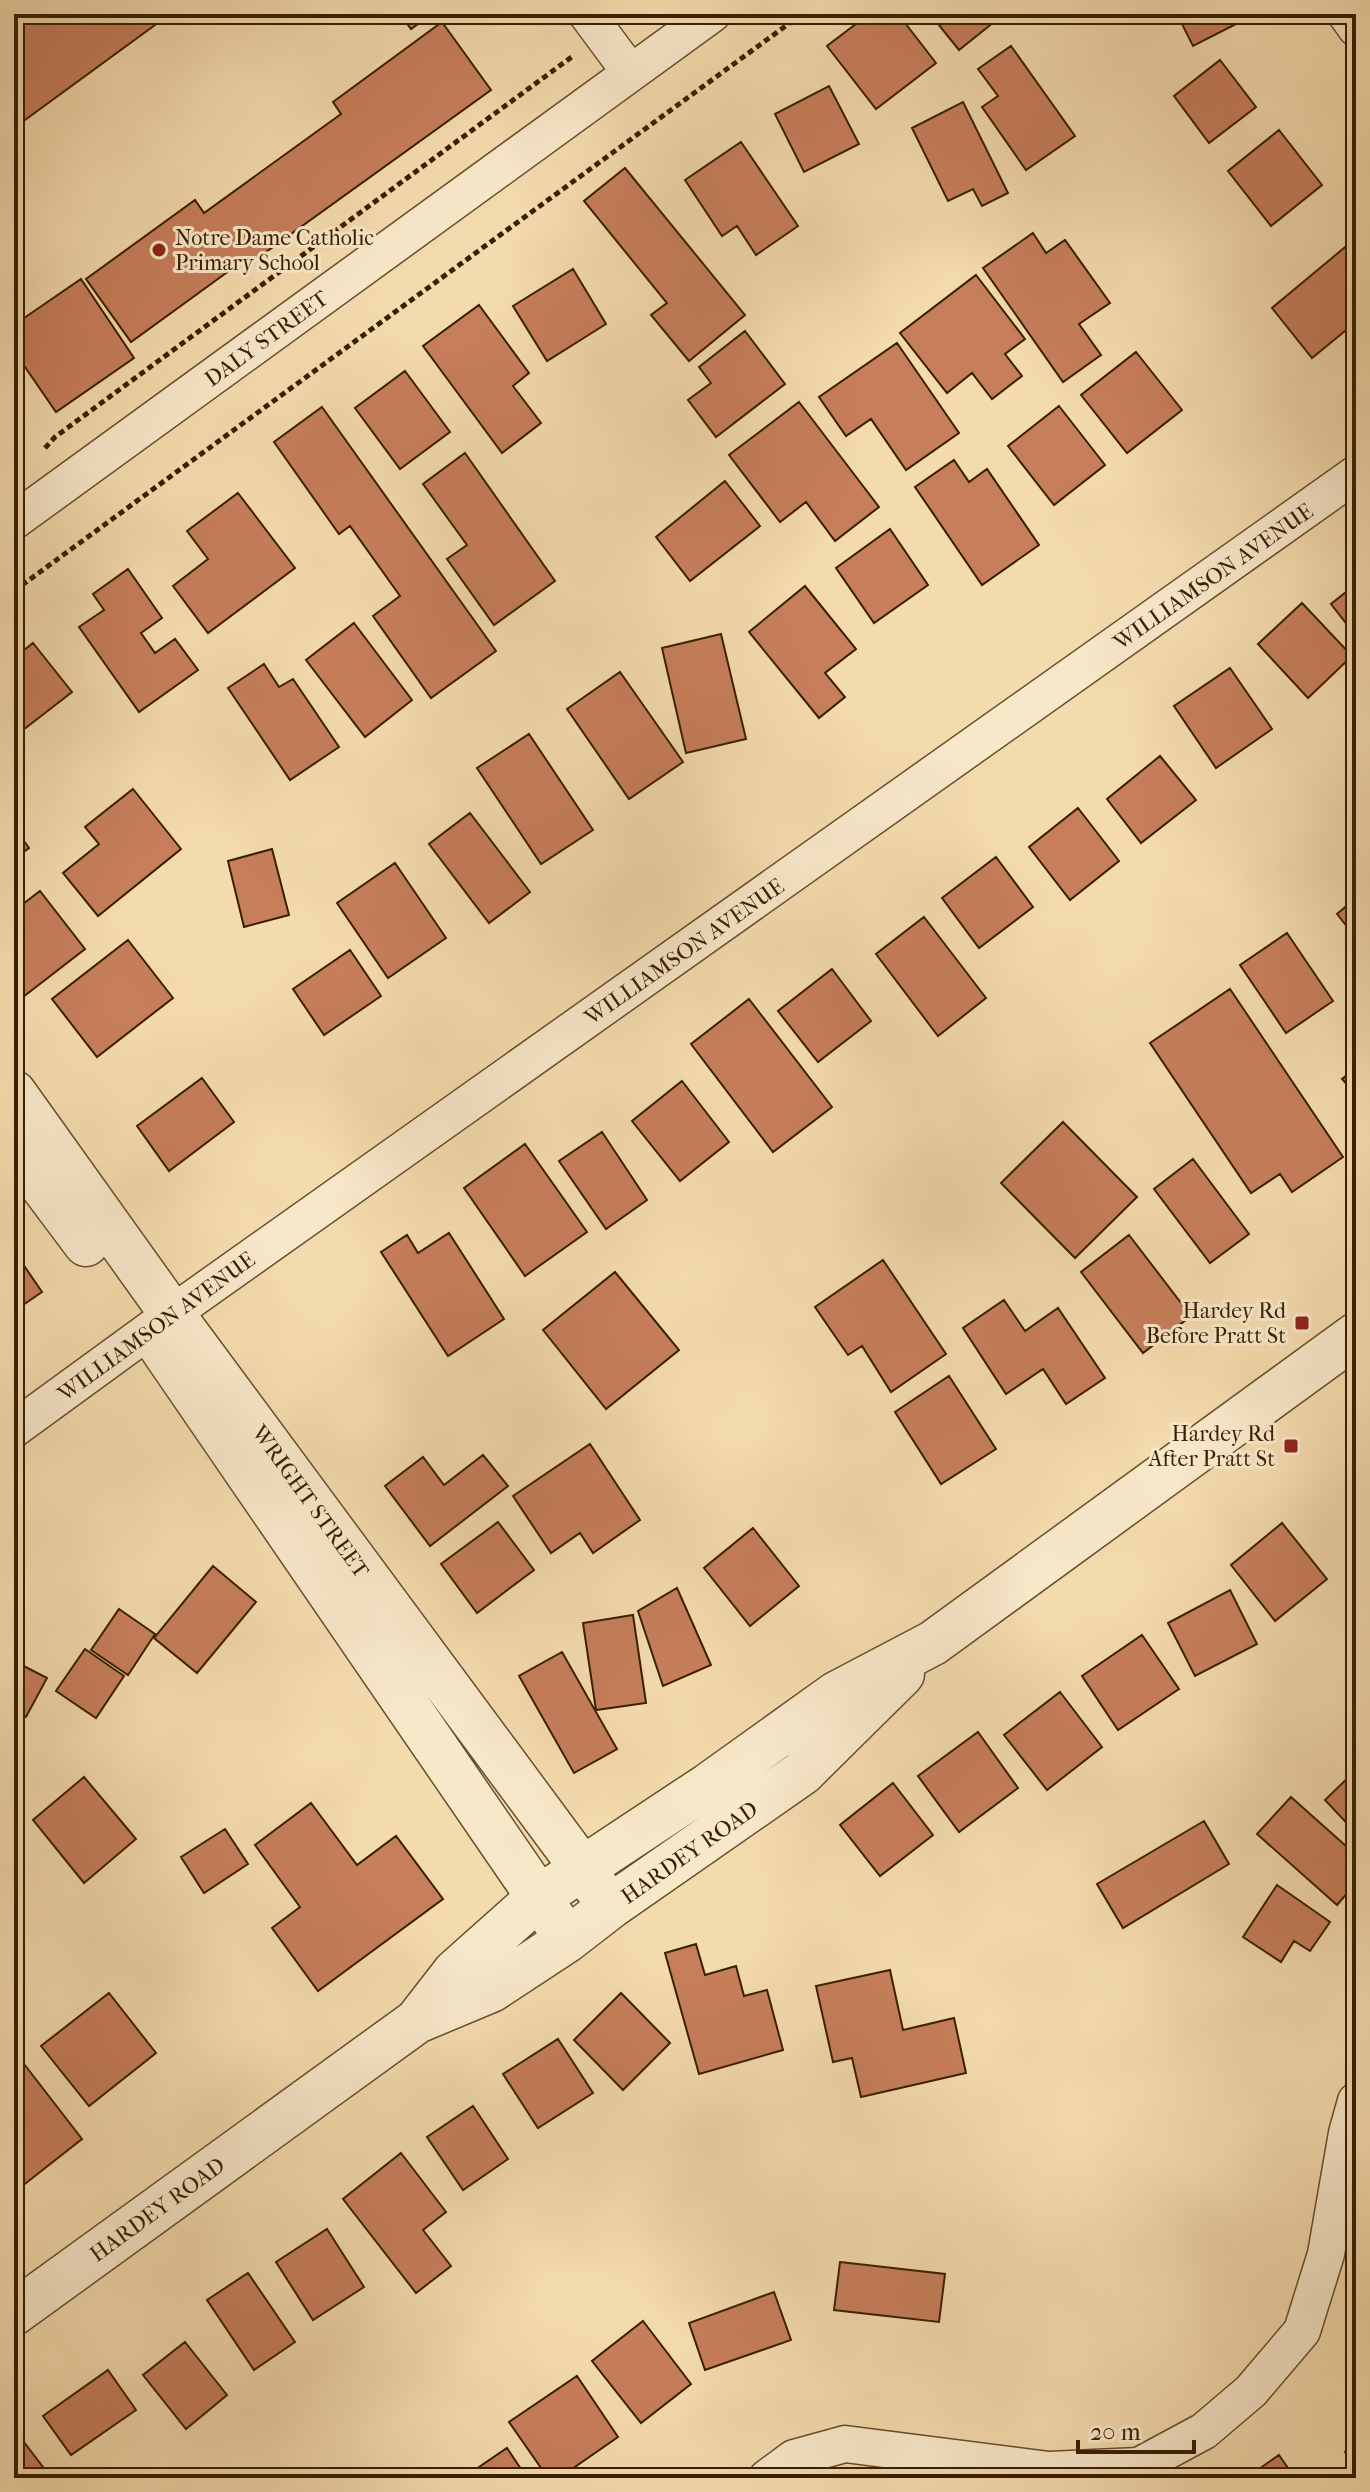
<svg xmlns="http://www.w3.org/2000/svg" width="1370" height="2492" viewBox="0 0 1370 2492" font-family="'IM FELL French Canon',serif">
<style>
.building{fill:#c77e5b;stroke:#381f00;stroke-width:2}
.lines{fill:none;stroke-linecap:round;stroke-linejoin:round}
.minor-casing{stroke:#674e2b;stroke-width:39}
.tertiary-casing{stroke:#674e2b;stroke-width:47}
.path{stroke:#381f00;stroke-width:5;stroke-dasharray:6 4;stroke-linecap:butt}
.minor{stroke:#f8e8ca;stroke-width:36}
.tertiary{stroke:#f8e8ca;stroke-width:44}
.poi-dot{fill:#8f2418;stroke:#f8e8ca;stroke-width:3}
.labels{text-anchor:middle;stroke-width:6;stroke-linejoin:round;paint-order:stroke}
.poi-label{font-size:22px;fill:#381f00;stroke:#f8e8ca;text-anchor:end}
.street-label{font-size:22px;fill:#381f00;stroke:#f8e8ca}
</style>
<rect width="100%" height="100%" fill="#f4dbad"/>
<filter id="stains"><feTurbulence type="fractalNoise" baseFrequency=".0025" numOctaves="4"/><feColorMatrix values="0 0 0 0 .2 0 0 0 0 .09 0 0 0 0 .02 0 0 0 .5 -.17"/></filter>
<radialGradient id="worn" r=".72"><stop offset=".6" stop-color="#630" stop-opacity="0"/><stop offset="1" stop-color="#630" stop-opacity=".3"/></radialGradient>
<path class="building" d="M17 14H170L14 128V16Z
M400 14H432L411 29Z
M869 14H898L936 63 876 109 827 46Z
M930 14H1004L959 50Z
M1177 14H1234L1238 23 1193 46Z
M442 22 491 90 248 265 244 260 131 342 86 279 195 200 204 213 341 114 333 102Z
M1011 46 1075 136 1026 170 982 107 998 96 978 69Z
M1220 60 1256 107 1209 143 1174 96Z
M829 86 859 144 804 172 775 114Z
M963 102 1008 193 982 206 973 189 948 201 912 128Z
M1279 130 1322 185 1271 226 1228 171Z
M741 142 798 226 756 255 737 226 722 236 685 180Z
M625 168 745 315 689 361 651 315 667 303 584 201Z
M1033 233 1046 253 1065 240 1110 303 1079 324 1101 355 1063 382 983 268Z
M1356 238V322L1312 358 1272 308Z
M573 269 606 324 547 361 513 306Z
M976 275 1025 339 1005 354 1022 376 992 399 972 373 947 393 900 333Z
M81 279 134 358 56 412 14 351V325Z
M479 305 529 373 513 386 541 423 502 453 423 346Z
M745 331 785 384 716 437 688 400 711 383 699 367Z
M897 343 959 433 906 470 871 419 846 436 819 397Z
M1136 352 1182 410 1127 453 1081 395Z
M405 371 450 432 400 469 355 408Z
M799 402 879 507 835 541 806 502 780 522 729 455Z
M1059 406 1105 465 1054 505 1008 446Z
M322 407 496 651 431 698 373 616 400 596 350 526 339 534 274 442Z
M465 453 555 581 494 625 447 559 467 545 423 484Z
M954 460 969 482 987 469 1039 545 982 585 915 487Z
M725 481 760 526 690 581 656 537Z
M238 493 295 568 208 633 173 586 208 559 187 531Z
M890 529 928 585 874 623 836 568Z
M128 569 162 618 141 633 155 653 175 639 198 670 139 712 79 627 104 610 93 594Z
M1356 584V636L1331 604Z
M805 586 856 649 825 673 845 697 819 718 749 632Z
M1302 603 1352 656 1308 698 1258 644Z
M354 623 412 700 365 737 306 660Z
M721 634 746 739 686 753 662 648Z
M33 643 72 692 14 737V658Z
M264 664 279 687 293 679 339 747 290 780 228 688Z
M1230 668 1272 729 1216 768 1174 706Z
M620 672 683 762 629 799 567 709Z
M529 734 593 830 541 864 477 768Z
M1160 756 1196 800 1141 843 1107 799Z
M133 789 181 849 98 916 63 873 99 844 85 827Z
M1078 808 1119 861 1070 900 1029 847Z
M470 813 530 892 489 923 429 844Z
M14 827 29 848 14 859Z
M272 849 289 915 244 927 228 861Z
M996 857 1033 907 979 948 942 898Z
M395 863 446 938 388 978 337 903Z
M40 891 85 949 14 1004V911Z
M1356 898V938L1337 914Z
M924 917 986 998 938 1036 876 954Z
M1287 933 1333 1001 1286 1033 1240 965Z
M128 940 173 998 97 1057 52 999Z
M350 950 381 996 324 1035 293 989Z
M832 969 871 1021 818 1062 778 1011Z
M1230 989 1343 1157 1292 1192 1280 1174 1251 1193 1150 1043Z
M749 999 832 1107 773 1152 691 1044Z
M1356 1068V1095L1342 1079Z
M202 1078 234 1122 169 1171 137 1126Z
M682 1081 729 1142 680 1181 632 1121Z
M1063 1122 1137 1197 1075 1258 1001 1183Z
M602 1132 647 1200 606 1229 559 1161Z
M525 1144 587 1232 525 1276 464 1188Z
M1193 1159 1249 1234 1210 1263 1154 1189Z
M449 1233 504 1319 448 1356 381 1252 407 1235 418 1253Z
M1129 1235 1191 1316 1143 1353 1081 1272Z
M14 1251 42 1292 14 1311Z
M883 1260 946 1354 891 1392 862 1346 848 1355 815 1307Z
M615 1272 679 1350 606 1409 543 1330Z
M1004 1300 1025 1331 1058 1308 1105 1378 1066 1404 1043 1369 1006 1394 963 1328Z
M949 1376 996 1449 941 1484 895 1412Z
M590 1444 640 1520 593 1553 580 1533 551 1553 513 1496Z
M483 1455 508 1486 430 1546 385 1486 423 1457 444 1485Z
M498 1522 534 1570 477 1613 441 1564Z
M1282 1523 1327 1579 1275 1621 1231 1565Z
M753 1528 799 1586 750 1626 704 1568Z
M213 1566 256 1602 197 1673 154 1638Z
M677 1588 711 1665 663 1686 638 1611Z
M1230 1590 1257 1644 1195 1676 1168 1623Z
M119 1609 155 1634 128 1675 91 1650Z
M633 1615 646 1703 596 1710 583 1623Z
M1142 1635 1179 1689 1118 1730 1082 1676Z
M85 1649 124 1676 96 1718 56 1691Z
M562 1652 617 1749 574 1773 519 1676Z
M14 1661 47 1678 26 1717 14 1711Z
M1060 1692 1102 1747 1047 1790 1004 1735Z
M978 1732 1018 1788 959 1832 918 1776Z
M1356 1770V1833L1325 1800Z
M84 1777 136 1839 84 1883 33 1820Z
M893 1783 933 1835 880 1876 840 1825Z
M1291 1797 1356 1855V1883L1337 1905 1257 1834Z
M311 1803 357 1865 396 1836 443 1899 318 1991 272 1928 300 1907 255 1845Z
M1204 1821 1229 1864 1123 1928 1097 1884Z
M225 1829 248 1864 204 1893 181 1857Z
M1277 1885 1330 1922 1310 1951 1294 1941 1281 1962 1243 1937Z
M696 1944 705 1975 736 1966 744 1996 767 1990 783 2050 699 2074 665 1953Z
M890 1970 903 2030 954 2018 966 2073 861 2097 852 2058 833 2062 816 1986Z
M109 1993 156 2053 89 2106 41 2046Z
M621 1993 670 2043 623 2090 574 2040Z
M558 2039 593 2093 538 2128 503 2074Z
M14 2051 82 2139 21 2187 14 2179Z
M473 2106 508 2159 463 2190 427 2137Z
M401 2153 446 2212 423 2230 451 2266 416 2293 343 2199Z
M327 2229 364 2287 313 2320 276 2262Z
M840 2262 945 2274 939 2322 834 2310Z
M248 2273 295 2342 254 2370 207 2300Z
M774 2292 791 2340 705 2370 689 2323Z
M643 2321 691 2384 641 2423 592 2361Z
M185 2342 227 2395 186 2429 143 2375Z
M108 2370 136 2410 71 2455 43 2416Z
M577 2376 618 2437 559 2478H548L509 2422Z
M14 2429 49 2475 46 2478H14Z
M1356 2435V2459L1345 2452Z
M507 2448 527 2478H463Z
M1279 2455 1295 2478H1246Z"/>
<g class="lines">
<defs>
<path id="minor" d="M587 14 630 72
M1346 14 1356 28
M14 521 712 14
M14 1429 191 1300 1356 474
M767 2478 794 2458 845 2444 1049 2470 1139 2466 1204 2431 1251 2391 1302 2331 1326 2254 1347 2133 1356 2101"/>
<path id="tertiary" d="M14 1093 172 1314 599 1891
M14 1148 86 1244
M157 1341 555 1921
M417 2021 455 1972 538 1898 709 1785 836 1694 933 1643 1356 1335
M14 2313 417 2021 491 1990 567 1940 611 1906 802 1773 902 1674"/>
</defs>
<use href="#minor" class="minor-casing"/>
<use href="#tertiary" class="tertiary-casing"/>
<path class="path" d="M45 448 55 437 573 56
M14 591 802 14"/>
<use href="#minor" class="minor"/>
<use href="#tertiary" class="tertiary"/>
</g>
<g class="poi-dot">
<circle cx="159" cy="250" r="8"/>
<rect x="1294" y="1315" width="16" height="16" rx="4"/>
<rect x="1283" y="1438" width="16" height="16" rx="4"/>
</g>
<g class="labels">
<g class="poi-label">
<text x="175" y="245" text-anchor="start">Notre Dame Catholic<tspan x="175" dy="25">Primary School</tspan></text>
<text x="1286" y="1318">Hardey Rd<tspan x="1286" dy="25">Before Pratt St</tspan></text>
<text x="1275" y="1441">Hardey Rd<tspan x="1275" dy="25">After Pratt St</tspan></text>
</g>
<g class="street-label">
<text transform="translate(266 338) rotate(-36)" y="8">DALY STREET</text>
<text transform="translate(1213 576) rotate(-35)" y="8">WILLIAMSON AVENUE</text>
<text transform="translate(684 951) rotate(-35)" y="8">WILLIAMSON AVENUE</text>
<text transform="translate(156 1326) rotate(-36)" y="8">WILLIAMSON AVENUE</text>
<text transform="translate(311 1501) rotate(54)" y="8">WRIGHT STREET</text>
<text transform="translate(689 1852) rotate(-35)" y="8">HARDEY ROAD</text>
<text transform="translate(157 2209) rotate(-36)" y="8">HARDEY ROAD</text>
</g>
</g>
<rect width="1370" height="2492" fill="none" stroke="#f4dbad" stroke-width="48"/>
<rect x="16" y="16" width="1338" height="2460" fill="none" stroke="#381f00" stroke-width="4"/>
<rect x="24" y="24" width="1322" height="2444" fill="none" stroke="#381f00" stroke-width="2"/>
<path d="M1078 2440v12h116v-12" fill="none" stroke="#381f00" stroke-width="4"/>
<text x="1090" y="2440" font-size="24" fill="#381f00" stroke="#f8e8ca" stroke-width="6" paint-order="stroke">20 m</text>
<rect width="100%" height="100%" filter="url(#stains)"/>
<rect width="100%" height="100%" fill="url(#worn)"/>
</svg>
